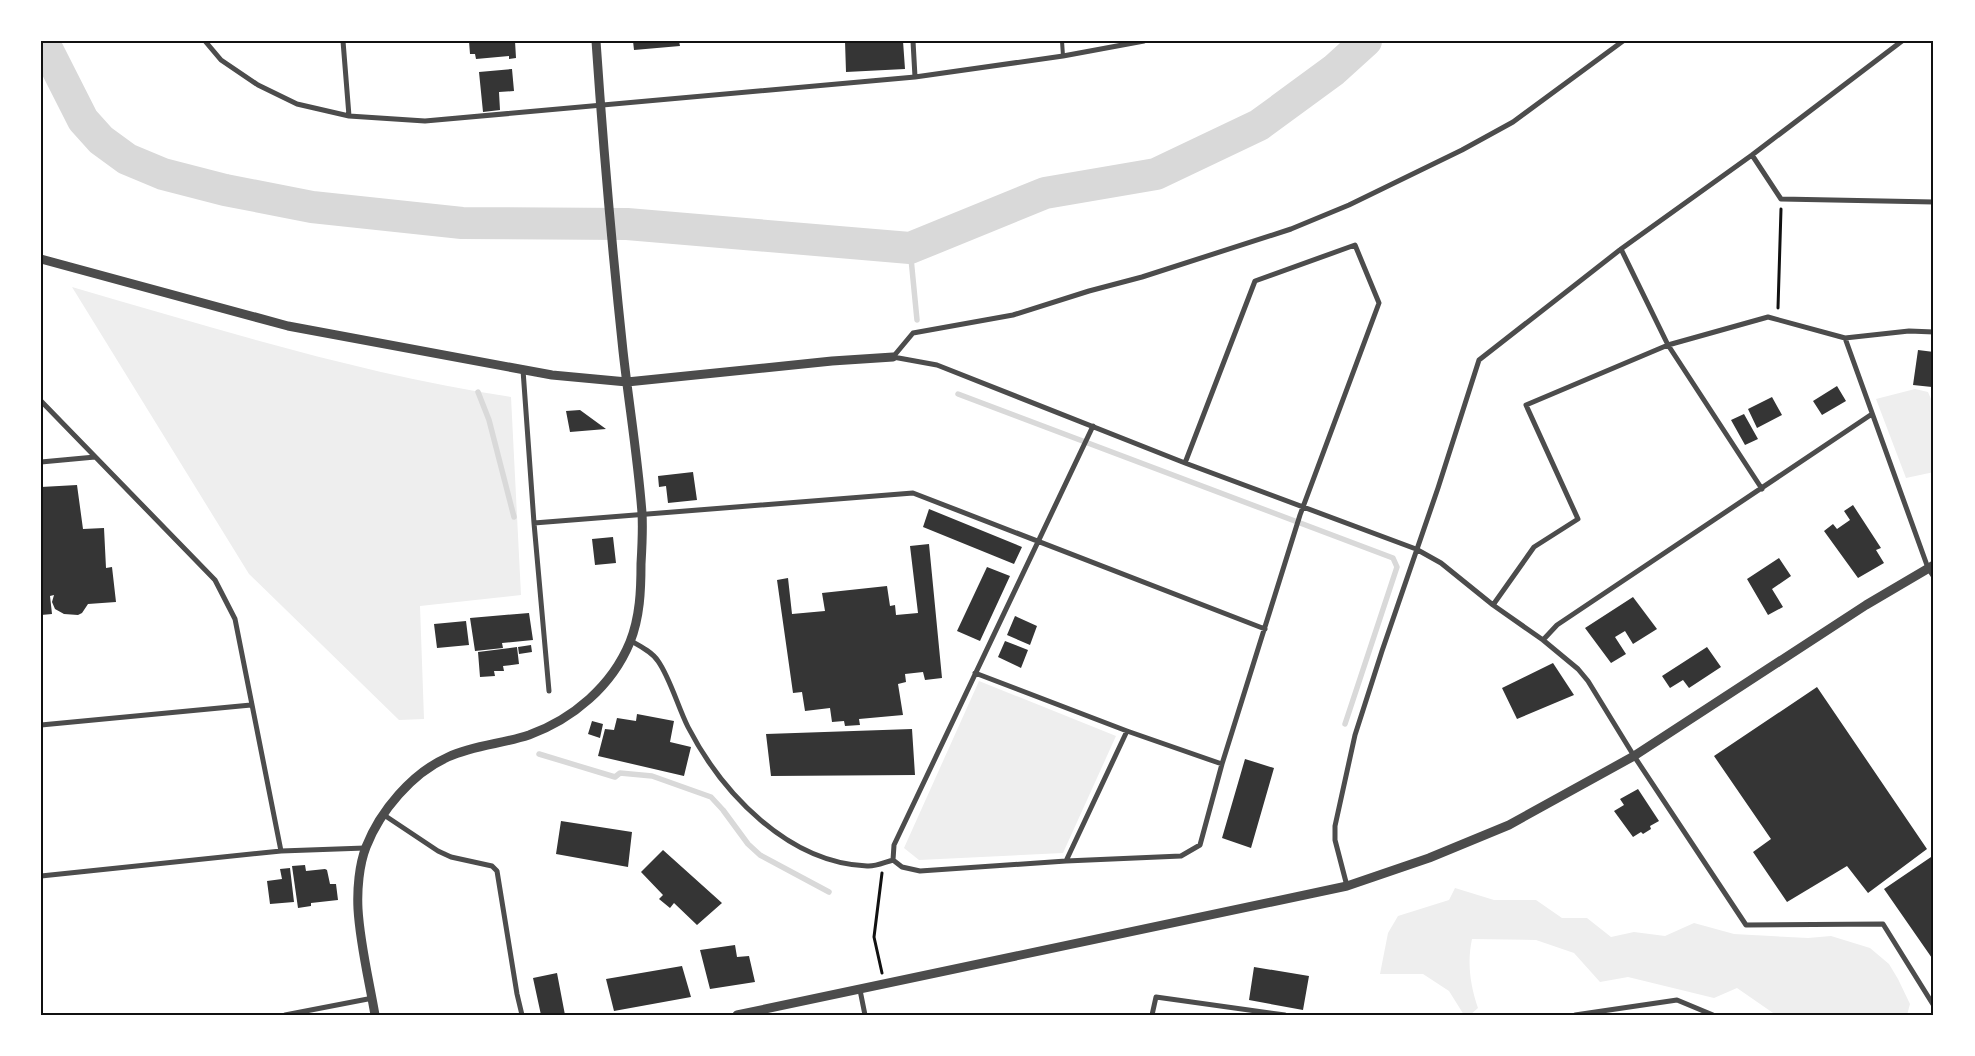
<svg xmlns="http://www.w3.org/2000/svg" width="1975" height="1056" viewBox="0 0 1975 1056" font-family="'Playfair Display',serif">
<style>
.green{fill:#eee}
.lines{fill:none;stroke-linecap:round;stroke-linejoin:round}
.stream{stroke:#d9d9d9;stroke-width:5.5}
.river{stroke:#d9d9d9;stroke-width:32}
.building{fill:#353535}
.path{stroke:#111;stroke-width:3}
.service{stroke:#4c4c4c;stroke-width:4}
.minor{stroke:#4c4c4c;stroke-width:5}
.tertiary{stroke:#4c4c4c;stroke-width:9}
.neatline{fill:none;stroke:#111;stroke-width:2}
</style>
<rect width="100%" height="100%" fill="#fff"/>
<path class="green" d="M72 287C217 329 361 374 511 397L521 595 420 606 424 719 399 720 249 574Z
M1915 389 1928 392 1934 406V472L1906 478 1876 399Z
M979 681 1116 736 1063 853 919 860 904 848Z
M1455 888 1494 900H1536L1562 918H1587L1611 937 1634 932 1665 936 1694 923 1734 934 1808 938 1831 936 1870 948 1889 964 1898 979 1910 1004 1907 1015H1776L1737 988 1714 998 1628 977 1600 982 1574 953 1536 940 1472 939C1467 962 1470 985 1478 1008L1470 1015H1464L1449 991 1423 974H1380L1388 933 1398 916 1449 900Z"/>
<g class="lines">
<path class="stream" d="M910 248 917 320
M478 392 489 420 514 517
M958 394 1393 558 1397 567 1345 724
M539 754 615 777 620 773 652 776 711 797 723 810 748 844 760 855 829 892"/>
<path class="river" d="M43 41 83 120 101 140 127 159 163 174 225 190 312 207 462 223 627 224 910 248 1045 193 1156 174 1259 125 1334 70 1366 41"/>
</g>
<path class="building" d="M469 41H515L516 58 509 59V56L476 59 475 54H470Z
M633 41H679L680 46 634 50Z
M845 41H903L905 69 846 72Z
M512 69 514 91 499 92 500 110 483 112 479 72Z
M1918 350 1934 352 1932 387 1913 385Z
M1837 386 1846 401 1822 415 1813 401Z
M1772 397 1782 415 1757 428 1748 409Z
M580 410 606 429 570 432 566 411Z
M1744 414 1758 439 1745 445 1731 420Z
M693 472 697 500 668 503 666 486 659 487 658 476Z
M77 485 83 529 104 528 106 568 112 567 116 602 88 604 82 613 78 615 64 614 55 609 52 602 54 595 50 596 52 614 41 615V487Z
M1853 505 1881 548 1876 550 1884 563 1858 578 1824 531 1833 524 1837 529 1850 520 1844 511Z
M929 509 1022 547 1014 564 923 527Z
M613 537 616 563 595 565 592 539Z
M929 544 942 678 925 680 923 672 905 674 906 682 898 684 903 715 859 719 860 725 845 726 844 721 832 722 830 708 805 711 802 692 793 693 777 580 788 578 792 614 825 611 822 593 887 586 890 606 895 605 896 615 918 613 910 546Z
M1779 558 1791 576 1772 589 1783 607 1768 615 1747 579Z
M987 567 1010 576 980 641 957 631Z
M1633 597 1657 629 1633 644 1625 631 1615 637 1626 654 1611 663 1585 628Z
M529 613 533 640 502 643 503 648 475 651 470 618Z
M1015 616 1037 626 1030 645 1007 635Z
M466 621 469 645 437 648 434 624Z
M1005 641 1028 650 1021 668 998 657Z
M531 645 532 652 519 654 518 647Z
M517 647 519 664 503 666 504 671H494L495 676 480 677 478 652Z
M1707 647 1721 667 1689 688 1683 680 1670 688 1662 676Z
M1553 663 1574 695 1517 719 1502 688Z
M1817 687 1927 849 1868 893 1847 866 1787 902 1753 852 1771 839 1714 756Z
M637 714 674 721 670 742 691 747 684 776 598 756 605 729 614 730 617 718 636 721Z
M592 721 603 724 600 738 588 734Z
M912 729 915 775 771 776 766 734Z
M1245 759 1274 768 1251 848 1222 838Z
M1638 789 1659 821 1650 826 1651 829 1643 834 1641 832 1633 837 1614 811 1624 805 1620 799Z
M561 821 632 832 628 867 556 854Z
M663 850 722 903 697 925 674 903 670 908 659 899 663 895 641 872Z
M1934 855V961L1884 889Z
M305 865 306 871 325 869 327 870 330 884H336L338 900 311 903V906L298 908 292 866Z
M290 868 294 902 270 904 267 881 282 879 280 869Z
M735 945 737 957 749 956 755 982 710 989 700 950Z
M682 966 691 997 614 1011 606 979Z
M1254 967 1309 976 1303 1010 1249 1000Z
M557 973 565 1015H541L533 978Z"/>
<g class="lines">
<path class="path" d="M1778 308 1781 209
M882 973 874 937 882 873"/>
<path class="service" d="M1062 41 1063 56"/>
<path class="minor" d="M205 41 221 60 258 85 297 104 349 116 425 121 915 77 1063 56 1144 41
M343 41 349 116
M913 41 915 77
M1752 155 1781 199 1934 202
M1845 338 1928 568 1934 577
M893 357 937 365 1185 463 1416 549 1441 563 1493 605 1543 640 1578 669 1588 681 1634 756 1746 925 1883 924 1934 1006
M893 357 913 333 1013 315 1089 291 1142 277 1291 229 1349 205 1462 150 1513 122 1623 41
M523 370 534 523 549 691
M41 401 215 580 235 619 281 851
M41 462 95 457
M1762 489 1668 345 1768 317 1845 338 1909 331 1934 332
M534 523 913 493 1265 629
M1493 605 1534 547 1578 519 1526 405 1668 345 1621 249
M1543 640 1557 625 1872 414
M631 641C640 646 652 652 658 661 670 678 678 707 688 727 722 793 788 863 867 866 875 867 885 862 893 860
M975 673 1127 731 1222 764
M41 725 251 705
M384 815 438 851 451 857 492 866 497 871 517 994 522 1015
M893 860 902 867 920 871 1066 861 1181 856 1200 845 1222 764 1300 515 1379 303 1355 245 1255 281 1185 463
M893 860 894 845 1093 426
M1066 861 1127 731
M41 876 281 851 365 848
M1347 886 1335 840V826L1355 735 1382 651 1438 488 1479 360 1621 249 1752 155 1902 41
M860 990 865 1015
M285 1015 373 998
M1152 1015 1156 997 1285 1015
M1575 1015 1677 1000 1713 1015"/>
<path class="tertiary" d="M41 259 288 326 552 375 627 382 832 361 893 357
M375 1015C369 980 360 944 358 909 357 890 359 865 366 847 380 811 412 773 448 757 474 745 502 744 529 735 573 719 612 686 630 642 640 617 641 590 641 564 642 547 643 530 642 513 638 459 629 405 623 351 612 248 603 144 596 41
M737 1015 1347 886 1429 858 1509 825 1634 756 1866 605 1934 565"/>
</g>
<rect width="1975" height="1056" fill="none" stroke="#ffffff" stroke-width="85"/>
<rect x="42" y="42" width="1890" height="972" class="neatline"/>
</svg>
